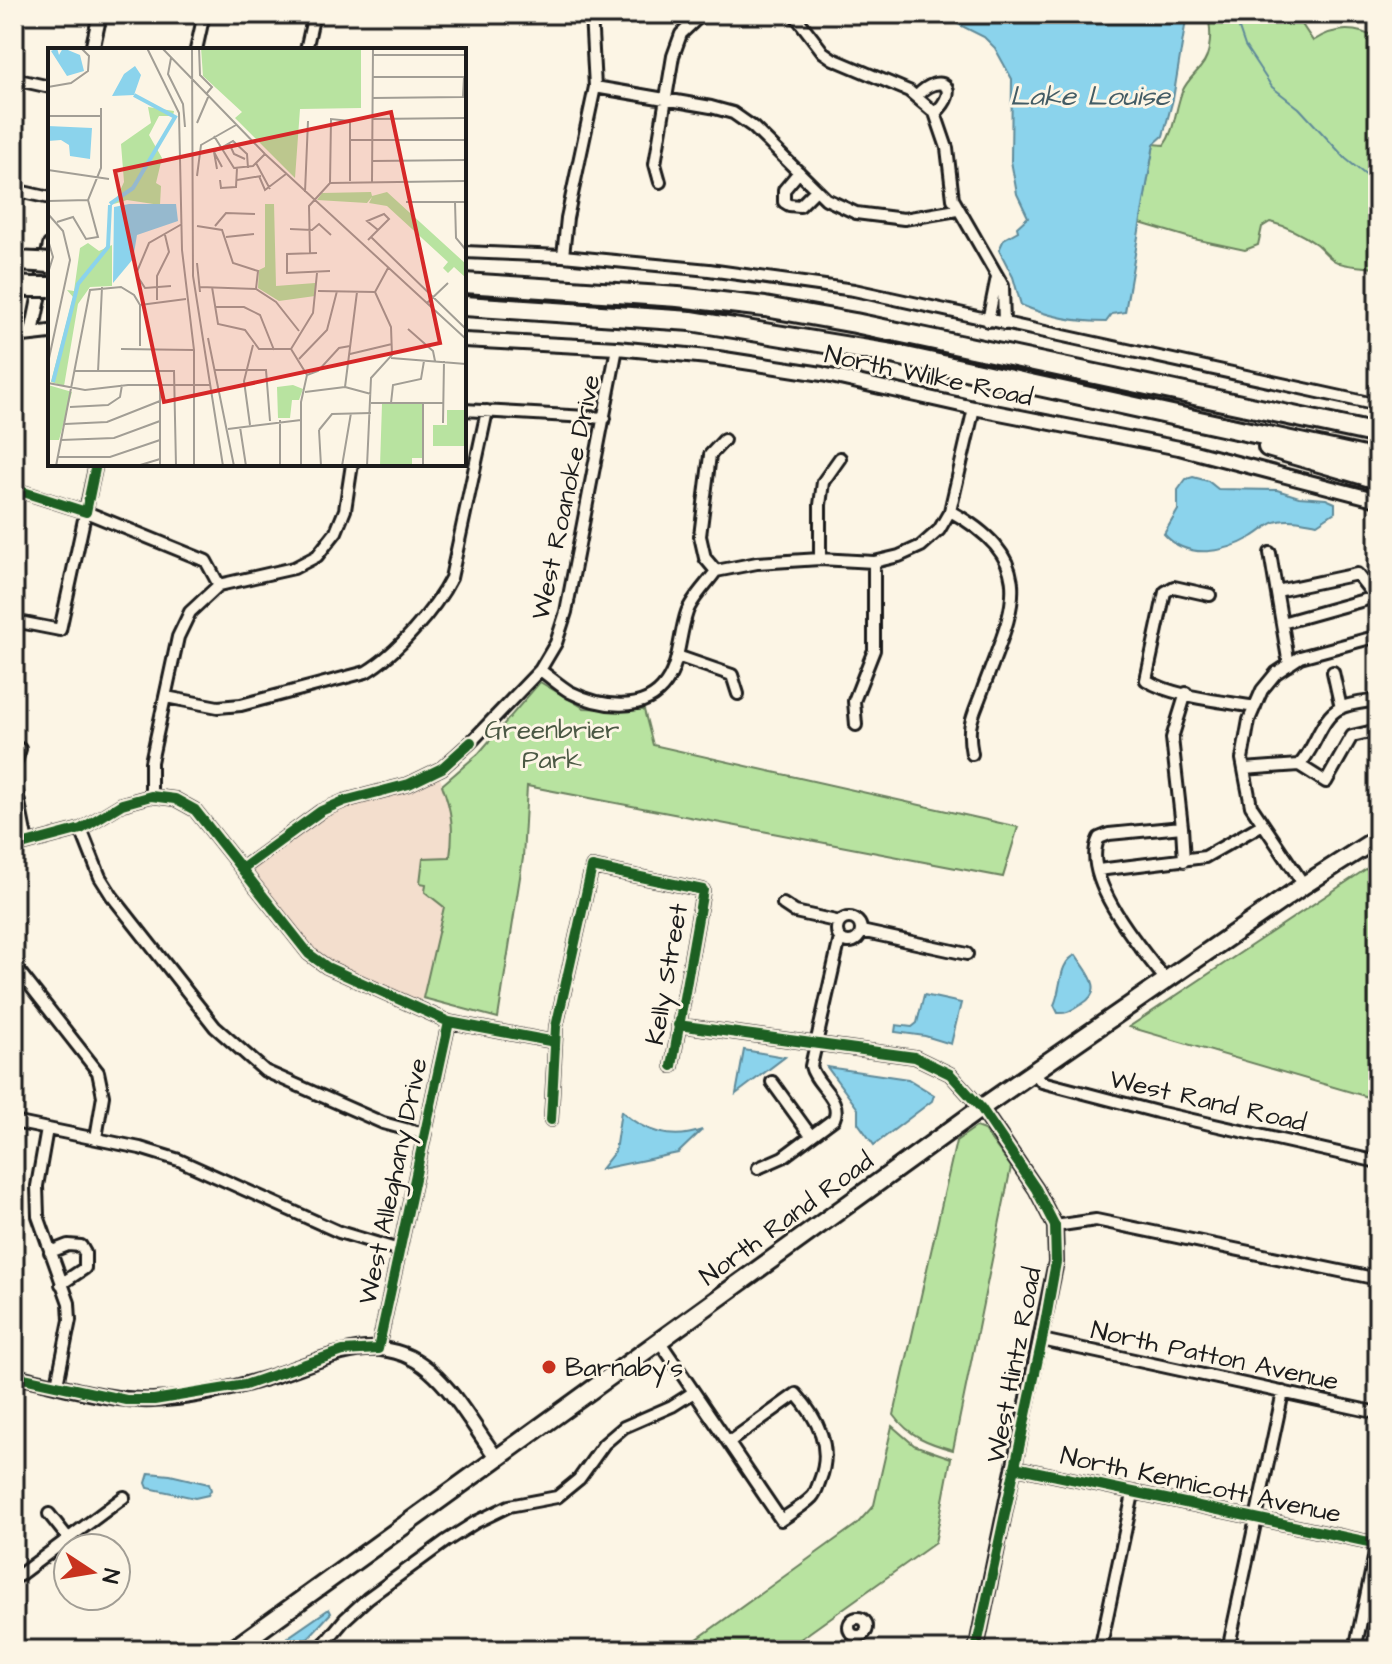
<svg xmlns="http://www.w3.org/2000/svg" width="1392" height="1664" viewBox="0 0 1392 1664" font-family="'Architects Daughter',sans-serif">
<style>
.built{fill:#f3decd}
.green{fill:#b8e3a0;stroke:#6a805e;stroke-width:2}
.water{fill:#8bd3ec;stroke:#5f8a99;stroke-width:2}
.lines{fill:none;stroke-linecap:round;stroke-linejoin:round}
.stream{stroke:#5f8a99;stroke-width:2}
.minor-casing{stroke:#1c1c1c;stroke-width:16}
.tertiary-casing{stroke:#1c1c1c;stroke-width:18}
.primary-casing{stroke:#1c1c1c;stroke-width:22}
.motorway-casing{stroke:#1c1c1c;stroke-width:24}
.minor{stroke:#fcf5e5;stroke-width:10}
.tertiary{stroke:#fcf5e5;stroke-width:12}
.primary{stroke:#fcf5e5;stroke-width:16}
.motorway{stroke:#fcf5e5;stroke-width:18}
.motorway-bridge-casing{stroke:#1c1c1c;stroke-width:24;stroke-linecap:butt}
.motorway-bridge{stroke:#fcf5e5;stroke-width:18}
.cycleway-casing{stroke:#fcf5e5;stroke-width:15}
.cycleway{stroke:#1b5e20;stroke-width:10}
.poi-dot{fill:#c8321e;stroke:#fcf5e5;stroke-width:3}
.labels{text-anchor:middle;stroke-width:6;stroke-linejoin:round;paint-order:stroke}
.street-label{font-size:26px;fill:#1c1c1c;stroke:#fcf5e5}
.park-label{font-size:26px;fill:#4b5844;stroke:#fcf5e5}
.poi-label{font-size:26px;fill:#1c1c1c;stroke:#fcf5e5;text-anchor:start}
.water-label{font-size:28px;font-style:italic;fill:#435c65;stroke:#fcf5e5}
.inset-river{fill:none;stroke:#8bd3ec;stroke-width:4}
.inset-road{fill:none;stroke:#a29e95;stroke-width:2}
.view{fill:#d62828;fill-opacity:0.15;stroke:#d62828;stroke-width:4}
.inset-edge{fill:none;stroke:#1c1c1c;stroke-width:4}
</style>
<rect width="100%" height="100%" fill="#fcf5e5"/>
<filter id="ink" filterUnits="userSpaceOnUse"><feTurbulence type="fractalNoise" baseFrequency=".0125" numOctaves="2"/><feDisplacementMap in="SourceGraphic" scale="16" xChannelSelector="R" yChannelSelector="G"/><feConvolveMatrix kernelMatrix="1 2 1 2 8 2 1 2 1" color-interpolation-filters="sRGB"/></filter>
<g filter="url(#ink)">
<path class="built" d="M437 770 450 805 454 827 444 907 430 973 423 998 413 1005 309 954 243 868 321 811Z"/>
<path class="green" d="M1207 14H1295L1313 41C1334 27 1355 26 1378 39V269C1364 265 1347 268 1335 261 1328 257 1322 249 1316 244 1302 234 1286 226 1270 222L1262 227 1258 245 1245 250 1194 239 1140 223 1154 144 1164 145C1175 130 1175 110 1182 92 1186 82 1193 76 1200 68 1212 55 1212 29 1207 14Z
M540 682 584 708 644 710 653 745 1018 827 1003 877 527 786 523 858 498 1018 423 998 444 907 425 892 426 884 420 883 423 858 450 857C454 830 452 811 442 785L479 753Z
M1378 861V1100L1129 1027Z
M976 1127 984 1130 1011 1167 953 1450C928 1443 909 1436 894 1415L956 1141Z
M892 1426 914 1445 951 1458 935 1543 785 1650H682L857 1524 874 1505Z"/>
<path class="water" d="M900 14H1187L1173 99 1163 136 1154 144 1125 312 1112 314 1106 322C1076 322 1049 317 1021 305L1013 277 999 250 1004 239 1018 231 1017 227 1028 217 1017 194 1011 161 1012 79 995 48 984 37 956 23 926 21Z
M1193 477 1208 481 1218 489 1277 490 1299 497 1326 499 1335 503V512L1317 524C1305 522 1292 518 1279 521 1270 522 1261 532 1252 537 1226 552 1188 561 1164 534L1178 510V490L1186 479Z
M1076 955C1087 972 1106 990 1082 1004 1073 1009 1068 1014 1058 1013L1054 1005C1062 988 1058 962 1076 955Z
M924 995 961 1003 951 1044 925 1036 895 1032 896 1025 912 1027 917 1023Z
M744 1050 785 1057 736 1094Z
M827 1067 908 1079 934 1095 932 1101 874 1145 858 1123V1109Z
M621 1111C644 1132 672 1141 702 1130L678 1153 601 1169 615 1151Z
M149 1473 170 1475 209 1484 211 1490 208 1495 195 1498 148 1488 146 1483Z
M329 1609 331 1613 297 1650H275L274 1647Z"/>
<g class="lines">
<path class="stream" d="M1234 14 1245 46 1272 87 1299 108 1346 159 1378 185"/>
<defs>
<path id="minor" d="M794 14 823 52 833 59 909 91 935 113 947 148 953 199 1003 286 1004 324
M196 50 204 14
M306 50 314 14
M14 79 50 87
M595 87 711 107 733 113 753 127 826 199 856 213 904 219 957 210
M917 96C941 70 962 89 935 113
M799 172 784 190V202L789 205 800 206 816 190
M660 182 655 164 673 56 681 34 702 14
M14 190 50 198
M464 252 563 256 709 270 854 290 1378 405
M563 256 567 218 595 87 591 14
M988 321 997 277
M464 410 605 418
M14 489 86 512 206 561 219 585
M950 511C1042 562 1013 608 983 689 973 717 966 724 972 754
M1270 553 1289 665
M820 559V505L823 482 840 458
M716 571 705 558 700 536 710 455 724 440
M1277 591 1357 574 1375 597 1282 623
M1210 595 1174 587 1165 592 1146 680C1173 697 1222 701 1255 707
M14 621 60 630 96 464
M677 656 732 675 738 694
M540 670C550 677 560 686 570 692 600 707 645 714 666 683 680 663 679 635 687 612 692 598 707 584 716 571L757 563 820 559 874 562 899 556 921 546 939 530 950 511 974 408
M1333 672 1341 708
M166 697 218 707 241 705 366 672C396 654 435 610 451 578L487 411
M856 725 854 701 874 650V562
M1299 765C1315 750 1320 718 1340 708 1351 703 1366 702 1378 700
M14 768 20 749
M1244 769 1299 765 1326 782 1352 736 1378 730
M14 777 27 843
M151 796V762L178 637 190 612 219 585 294 568 317 556 336 532 345 510 352 464
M81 829 100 877 112 896 215 1027 265 1071 383 1123 424 1134
M14 847 81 829 122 804 151 796 175 799 195 810 309 954 327 967 449 1022 555 1042
M1184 861 1182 827 1172 738 1186 693
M243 868 321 811 344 801 409 784 442 768 471 742 540 670 556 643 566 612 617 348
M1098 870 1205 857 1263 824
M1304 885 1251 806 1242 759 1249 720 1262 690 1276 673 1300 657 1378 636
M783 904 795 912 840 922
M837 930a12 12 0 1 1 24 0a12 12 0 1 1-24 0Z
M861 931 967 954
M14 965 98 1072 103 1096 96 1138
M1166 980C1142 950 1079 877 1099 838L1109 834 1182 827
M678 1025 915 1057 950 1074 981 1108
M1033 1071 1042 1082 1157 1112 1378 1162
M772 1082 811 1136
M551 1120 556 1027 592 867 703 890 672 1066
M14 1122 140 1148 179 1160 339 1232 399 1250
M47 1129 37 1186 38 1216 69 1303 70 1320 57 1384
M758 1168 783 1157 834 1119C843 1099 815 1085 811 1066L840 938
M1055 1226 1096 1220 1378 1279
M50 1252 68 1245 81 1246 85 1253V1268L61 1284
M658 1339 781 1520C791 1513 803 1506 812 1497 816 1493 818 1485 820 1480 833 1447 818 1419 796 1394L729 1442
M1042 1340 1378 1413
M378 1349 449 1022
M1015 1467 1378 1544
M49 1514 68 1538
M14 1579 124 1497
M849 1627a9 9 0 1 1 18 0a9 9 0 1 1-18 0Z
M319 1650 345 1619 368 1598 446 1541 476 1522 509 1506 557 1497 579 1479 604 1444 624 1427 672 1406 694 1392
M1100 1650 1133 1494
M1228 1650 1283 1392
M1355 1650 1377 1544"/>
<path id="tertiary" d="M92 50 100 14
M32 333 50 245
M14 336 50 332
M464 340 617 348 718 358 822 374 974 408 1179 448 1378 500
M14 1376C58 1384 109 1402 153 1400 190 1398 231 1389 267 1378 320 1363 377 1325 429 1370 456 1393 475 1429 496 1457
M976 1650 1056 1262 1055 1226 1036 1189 981 1108"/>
<path id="primary" d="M232 1650 981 1108 1304 885 1378 838"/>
<path id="motorway" d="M14 261 37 262
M464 283 678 297 765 307 855 323 1378 434
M14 286 32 287
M464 306 691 321 892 354 1378 460
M1268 447 1378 479"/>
</defs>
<use href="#minor" class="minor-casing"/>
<use href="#tertiary" class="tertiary-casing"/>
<use href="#primary" class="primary-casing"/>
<use href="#motorway" class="motorway-casing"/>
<use href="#minor" class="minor"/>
<use href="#tertiary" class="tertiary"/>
<use href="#primary" class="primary"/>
<use href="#motorway" class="motorway"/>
<defs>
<path id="motorway-bridge" d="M37 262 50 263
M32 287H50"/>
</defs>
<use href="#motorway-bridge" class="motorway-bridge-casing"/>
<use href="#motorway-bridge" class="motorway-bridge"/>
<defs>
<path id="cycleway" d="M14 489 86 512 96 464
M14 847 81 829 122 804 151 796 175 799 195 810 309 954 327 967 449 1022 555 1042
M243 868 321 811 344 801 409 784 442 768 471 742
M678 1025 915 1057 950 1074 981 1108 1036 1189 1055 1226 1056 1262 1042 1340 976 1650
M551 1120 556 1027 592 867 703 890 672 1066
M14 1376 126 1400H154L245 1385 343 1351 378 1349 449 1022
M1015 1467 1378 1544"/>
</defs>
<use href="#cycleway" class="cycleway-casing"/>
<use href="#cycleway" class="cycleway"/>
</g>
</g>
<circle class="poi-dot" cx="549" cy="1367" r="8"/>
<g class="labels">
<g class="street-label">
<text transform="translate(929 375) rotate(12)" y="9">North Wilke Road</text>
<text transform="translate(565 497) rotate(-78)" y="9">West Roanoke Drive</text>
<text transform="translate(666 974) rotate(-80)" y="9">Kelly Street</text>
<text transform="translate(1208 1100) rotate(13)" y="9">West Rand Road</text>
<text transform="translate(392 1181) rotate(-78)" y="9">West Alleghany Drive</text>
<text transform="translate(786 1218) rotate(-36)" y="9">North Rand Road</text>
<text transform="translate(1215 1355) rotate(12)" y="9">North Patton Avenue</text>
<text transform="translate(1013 1365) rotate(-79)" y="9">West Hintz Road</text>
<text transform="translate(1201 1484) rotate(12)" y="9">North Kennicott Avenue</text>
</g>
<g class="park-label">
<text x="552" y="738">Greenbrier<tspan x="552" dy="30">Park</tspan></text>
</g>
<g class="poi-label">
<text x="565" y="1376">Barnaby's</text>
</g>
<g class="water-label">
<text x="1090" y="105">Lake Louise</text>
</g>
</g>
<g transform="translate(48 48)">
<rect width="418" height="418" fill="#fcf5e5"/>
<path d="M153 0H313V60L252 61 247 130 187 70 194 64 155 28ZM100 59 126 63 125 68H111L101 87 114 110 108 135 113 138 112 157 79 152 66 156 76 134 73 96 103 75ZM323 144 324 148 339 144 418 216V230L406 219 400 225 395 220 400 214 339 158 321 155 324 149 319 155 269 152 274 145ZM217 156H226L228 238 267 235V248L231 253 210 240 211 222 217 219ZM40 195 51 203 64 197V238L42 239 30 256 16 338 3 334 25 249 19 242 26 243 32 200ZM0 337 24 344 11 392H0ZM245 337 255 341 251 352H244L242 370H230L229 339ZM334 356H374V410H364V418H332ZM399 362H418V398H385V377H399Z" fill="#b8e3a0"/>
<path d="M9 0 11 7 15 0 32 7 36 23 19 28 3 3ZM87 18 93 27 86 47 64 48 76 26ZM0 78 44 80 42 111 22 108 21 97 13 92 0 93ZM81 156H128L130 173 89 187 85 211 65 235 66 159Z" fill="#8bd3ec"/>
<path class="inset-river" d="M62 156 85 140 127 69 86 47M5 334 30 236 60 199 62 157"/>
<path class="inset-road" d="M72 0 99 1M99 0 131 65 134 202 146 302V418M114 0 217 106 418 291M144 0 145 228 175 418M151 0 152 27 164 39 159 45M325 7H418M123 10 120 26 135 56 137 79M324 29H418M0 39 23 35 40 23 41 8 33 0M324 50 415 49 416 29M0 68H53M324 71 418 70M149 75 161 47M166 88 186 120 205 118 217 106M302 92H418M181 95 186 106 197 111M166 104 185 93 199 106 200 120M324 113 418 112M208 115 222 141M169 121 166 104 174 119M0 122 61 131M149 128 153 97 188 77M211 128 217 142 238 126M172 132 173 140 188 139 189 120M189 132 213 128M324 134 325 0M282 135 283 71 302 73V133M257 144 260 73M0 153 40 152M358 154H418M407 154 408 190 418 202M0 166 15 183 22 212 0 315M9 174 25 169 38 191 50 189 40 152 53 120V60M149 178 174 182 185 215 210 223 208 241M167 178 178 165 207 166M242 181 264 182 271 176 283 187M178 189 206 186M323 189 418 281M0 192 5 209 0 225M320 192 341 171 336 166 319 173 330 182M262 205 261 158 282 135 418 133M269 205 239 206V225L282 223M149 215 152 244M123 238 97 240 88 226 101 195 134 176M152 239 208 241 228 254 251 283M164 239 170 276 197 282 211 301H243M270 243 327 244M109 252V228L121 204 117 187M379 255 400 235M92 257 138 251M167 259H196L212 267 226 302M360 281 385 303 387 313M160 290 186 418M73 301 146 302M243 301 259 327 253 354V418M243 301 265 265 269 225M302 306 344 296M343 310 418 316M251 311 279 282 289 243M166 322H218L222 373M26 323H126L128 418M50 324 54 239M259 327 270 323 291 300 302 298M0 335 37 342 80 337H163M297 339 309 244M297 339 323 346M257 344 297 339M323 355H395M343 355 345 337 373 331 376 313M22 359 60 357 72 349 74 337M395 375 396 313M17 376 59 374 112 353M202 377 196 333 205 297M192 379 198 418M180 381 253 372M271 382 284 366 323 365M271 382 273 418M13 392 66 390 112 373M9 409H62L112 392M8 418 42 242 73 239 86 247 92 257V298M89 418 112 411M112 418V337M232 418V372M294 418 303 365M319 418 323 330 344 307 343 279 327 244 340 220M375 418V355"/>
<path class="view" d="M343 64 392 295 116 354 67 123Z"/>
<rect width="418" height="418" class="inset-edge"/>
</g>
<rect width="1392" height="1664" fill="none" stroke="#fcf5e5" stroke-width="48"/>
<rect x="24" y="24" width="1344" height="1616" fill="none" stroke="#1c1c1c" stroke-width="3" filter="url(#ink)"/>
<g transform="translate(92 1572) rotate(102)"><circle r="38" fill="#fcf5e5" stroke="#a29e95" stroke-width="2"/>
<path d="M0-6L14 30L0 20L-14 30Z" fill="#c8321e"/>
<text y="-12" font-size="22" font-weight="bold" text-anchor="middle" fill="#1c1c1c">N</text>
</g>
</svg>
